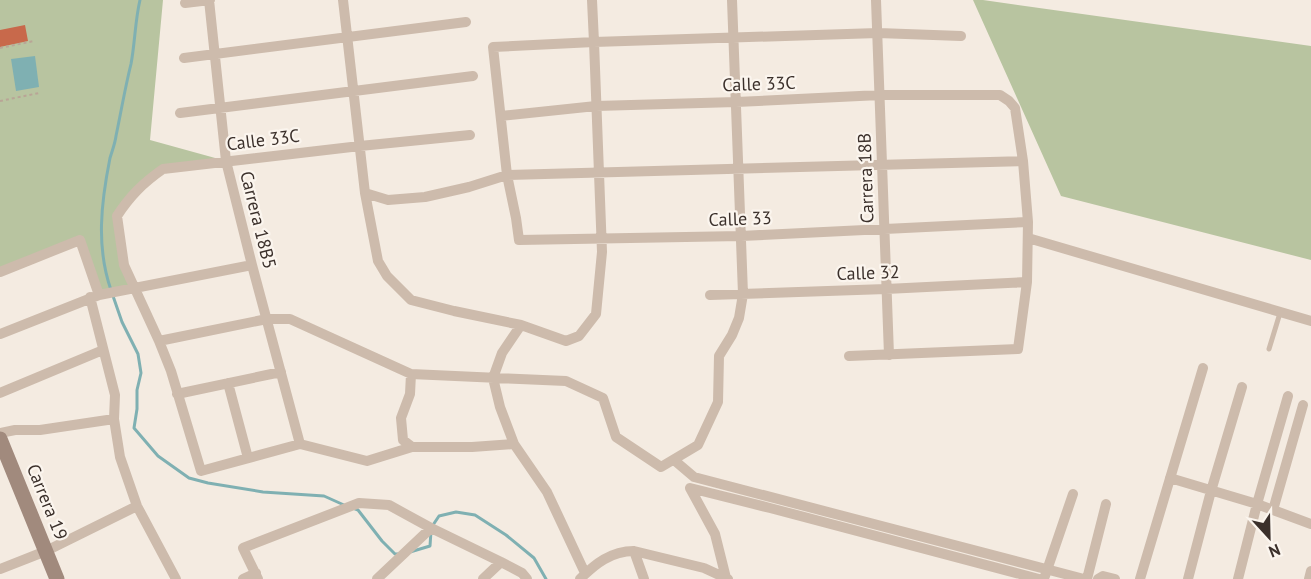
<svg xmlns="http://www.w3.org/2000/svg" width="1311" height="579" viewBox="0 0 1311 579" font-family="'PT Sans',sans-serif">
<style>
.green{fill:#b8c4a0}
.water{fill:#7fb0b2}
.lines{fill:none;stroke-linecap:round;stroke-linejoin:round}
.stream{stroke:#7fb0b2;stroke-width:3}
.building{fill:#c8694b}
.path{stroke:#b9a596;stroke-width:2;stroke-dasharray:3 3;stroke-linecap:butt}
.service{stroke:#cdbbac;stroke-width:5}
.minor{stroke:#cdbbac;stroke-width:10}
.secondary{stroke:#a18a7d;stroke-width:15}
.labels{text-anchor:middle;stroke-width:4.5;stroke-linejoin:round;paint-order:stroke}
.street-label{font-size:18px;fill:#3b302b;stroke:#fbf5ee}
</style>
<rect width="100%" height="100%" fill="#f4ebe1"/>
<path class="green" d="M0 0H163L150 140 226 161 163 169 117 217 134 287 99 295 80 241 0 272Z
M973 0H983L1311 46V260L1061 196Z"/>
<path class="water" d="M35 56 39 87 16 91 11 59Z"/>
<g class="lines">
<path class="stream" d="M111 290C96 247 101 203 110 158 112 151 115 144 116 136 121 112 125 88 131 64 135 43 135 21 140 0
M113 296 122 322 138 354 141 373 137 390V409L134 428 158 456 189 478 208 483 263 492 324 496 344 505
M353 508 358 510 382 541 395 554H398
M433 525 439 516 456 512 475 515 506 535 534 558 546 579
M410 552 430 546 431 531"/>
</g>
<path class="building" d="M25 25 28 41 0 47V30Z"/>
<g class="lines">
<path class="path" d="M0 48 34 41
M0 101 39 93"/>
<path class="service" d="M1269 349 1280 313"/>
<path class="minor" d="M209 0 226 161 252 265 300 444
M343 0 365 193 378 261 387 276 411 300 454 311 521 325
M876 0 889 355
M185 3 210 0
M961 36 878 33 594 42 493 47 507 175 516 218 519 240 741 236 1028 222
M184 58 466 22
M180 113 473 76
M501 116 596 106 736 102 880 95H1000L1009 101 1015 108 1023 161 1028 222 1027 282 1018 349 849 356
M365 193 388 200 425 197 469 187 507 175 1023 161
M1028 238 1311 321
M0 272 80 240 99 295
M710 295 886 289 1027 282
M90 297 115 395 114 419 120 457 137 506 176 579
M0 334 99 295 252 265
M159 341 267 319H290L411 374 566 381 603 398 616 437 661 467 698 445 718 402 719 356 732 335 739 318 743 294 732 0
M411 374 410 394 401 418 403 440 412 447H472L514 444
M228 383 248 458
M0 393 103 350
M177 394 281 372
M0 433 15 430H40L114 419
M412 447 367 461 300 444 201 471 171 371 159 341 124 265 117 216C130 196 143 183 163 169L360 146 470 135
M674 460 694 477 1084 579
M1170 478 1257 504 1311 524
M1273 510 1303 405
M634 551 644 579
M0 569 46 551 137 506
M585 573 547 492 514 444 500 407 493 378 502 353 521 325 566 341 579 336 596 314 602 252 594 42 592 0
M1045 576 1073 494
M726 578 715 534 690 488 770 508 1039 579
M243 579 256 573
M258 579 243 548 359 503 389 505 431 528 501 562 522 573 527 579
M377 579 431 528
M483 579 501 562
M580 579C595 564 611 551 634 551L704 568 728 579
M1087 579 1106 504
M1098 579 1103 576 1115 579
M1140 579 1203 368
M1188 579 1211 491 1242 387
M1238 579 1257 504 1288 396
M1309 579 1311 571"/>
<path class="secondary" d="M0 439 57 579"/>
</g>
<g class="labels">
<g class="street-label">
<text transform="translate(759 84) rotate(-2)" y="6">Calle 33C</text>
<text transform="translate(263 140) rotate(-7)" y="6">Calle 33C</text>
<text transform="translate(866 178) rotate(-92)" y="6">Carrera 18B</text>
<text transform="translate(740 219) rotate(-2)" y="6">Calle 33</text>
<text transform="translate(258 220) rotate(76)" y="6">Carrera 18B5</text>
<text transform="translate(868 273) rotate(-2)" y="6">Calle 32</text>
<text transform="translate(47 502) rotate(68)" y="6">Carrera 19</text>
</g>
</g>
<g transform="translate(1269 537) rotate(158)" stroke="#fbf5ee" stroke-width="4.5" paint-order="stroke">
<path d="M0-4.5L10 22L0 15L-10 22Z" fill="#3b302b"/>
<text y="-9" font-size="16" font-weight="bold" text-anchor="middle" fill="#3b302b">N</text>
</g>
</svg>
